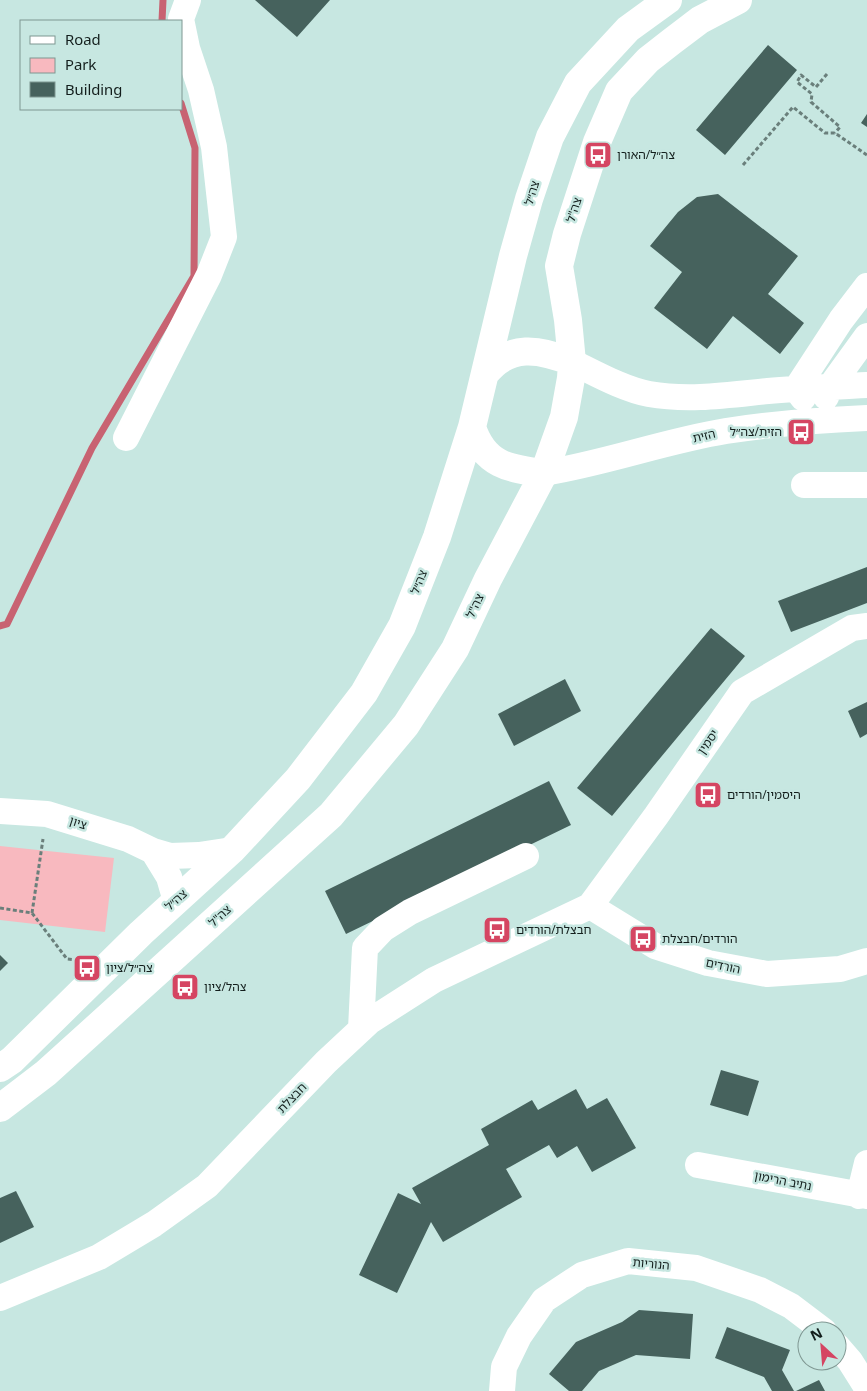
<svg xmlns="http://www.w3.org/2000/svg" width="867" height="1391" viewBox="0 0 867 1391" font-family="Georgia,'Noto Sans Hebrew',serif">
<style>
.green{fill:#f8b9bf}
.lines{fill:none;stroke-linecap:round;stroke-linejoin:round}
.stream{stroke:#c86372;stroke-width:7}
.building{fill:#46625d}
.path{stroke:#6a7f7b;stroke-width:3;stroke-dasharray:4 2.5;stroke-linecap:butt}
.minor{stroke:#fff;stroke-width:26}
.major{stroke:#fff;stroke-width:28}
.labels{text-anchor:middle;stroke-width:5;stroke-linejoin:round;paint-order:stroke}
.poi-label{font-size:12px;fill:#131e1c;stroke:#c7e7e1;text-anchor:start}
.street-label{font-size:12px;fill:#131e1c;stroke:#c7e7e1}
</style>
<rect width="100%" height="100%" fill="#c7e7e1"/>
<path class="green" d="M0 846 114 858 105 932 0 920Z"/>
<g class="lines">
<path class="stream" d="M162 21 163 0
M0 626 7 624 92 448 194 276 195 148 181 103"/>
</g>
<path class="building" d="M255 0H330L297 37Z
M768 45 797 70 725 155 696 130Z
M867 114V127L861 123Z
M718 194 798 256 768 294 804 323 780 354 733 316 707 349 654 308 682 272 650 246 678 212 697 197Z
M867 567V603L791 632 778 601Z
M711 628 745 656 612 816 577 788Z
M565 679 581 711 514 746 498 714Z
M867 702V734L860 738 848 711Z
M549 781 571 825 346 934 325 891Z
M0 955 8 963 0 971Z
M721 1070 759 1081 748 1116 710 1105Z
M576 1089 587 1109 607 1098 636 1148 592 1172 577 1146 557 1158 549 1145 506 1169 522 1197 443 1242 431 1222 397 1293 359 1275 398 1193 421 1204 412 1188 489 1145 481 1129 532 1100 538 1110Z
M16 1191 34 1227 0 1243V1198Z
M639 1310 693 1314 690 1359 636 1355 599 1371 582 1391H569L549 1374 576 1342 622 1322Z
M727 1327 790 1350 782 1370 794 1391H772L764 1377 715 1358Z
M819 1380 825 1391H796Z"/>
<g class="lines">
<path class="path" d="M827 74 816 87 801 75 797 82 812 94 811 102 840 127 835 133
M743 165 793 107 825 133H835L867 155
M0 908 32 913 67 959 77 960
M32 913 43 839"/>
<path class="minor" d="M572 362C595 373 623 389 649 394 689 401 728 395 768 391 801 388 834 387 867 385
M826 397 830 387 867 336
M803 398 796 389 841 320 867 286
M126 438 209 275 224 237 214 147 201 90 187 48 181 19 188 0
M544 473C606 463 665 441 726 431 771 424 822 420 867 418
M804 485H867
M0 811 47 814 128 839 153 851 170 856 199 855 232 850
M153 851 169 877 176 901
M590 906 655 946 708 963 767 974 840 969 867 961
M361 1029 365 948 383 929 410 912 526 856
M698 1165 867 1196
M859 1196 867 1163
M0 1298 99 1257 154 1224 207 1186 326 1062 370 1021 434 980 590 906 656 816 742 692 852 628 867 626
M837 1346 850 1361 867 1388
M502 1391 504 1367 519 1336 544 1300 582 1275 628 1261 696 1268 760 1290 791 1306 824 1331"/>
<path class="major" d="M485 374C509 343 540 349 572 362
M472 427C484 465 509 469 544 473
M0 1068 12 1060 141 933 232 850 298 779 364 693 402 626 437 537 472 427 513 256 529 199 550 137 578 83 628 29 668 0
M0 1108 46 1073 331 815 406 725 455 649 488 579 544 473 564 417 571 378 572 362 568 320 559 266 567 234 597 142 619 91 648 60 671 42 700 20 738 0"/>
</g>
<defs>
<symbol id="bus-square" viewBox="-11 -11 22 22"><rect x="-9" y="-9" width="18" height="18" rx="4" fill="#d54562" stroke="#c7e7e1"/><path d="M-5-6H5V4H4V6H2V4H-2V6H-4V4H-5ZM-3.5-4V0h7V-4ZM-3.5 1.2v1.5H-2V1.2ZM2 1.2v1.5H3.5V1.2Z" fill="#fff"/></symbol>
</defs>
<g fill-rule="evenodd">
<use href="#bus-square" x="582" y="139" width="32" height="32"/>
<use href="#bus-square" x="785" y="416" width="32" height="32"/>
<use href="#bus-square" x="692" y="779" width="32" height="32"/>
<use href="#bus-square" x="481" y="914" width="32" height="32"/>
<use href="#bus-square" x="627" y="923" width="32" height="32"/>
<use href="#bus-square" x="71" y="952" width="32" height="32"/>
<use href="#bus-square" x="169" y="971" width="32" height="32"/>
</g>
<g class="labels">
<g class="poi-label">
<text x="617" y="159">צה״ל/האורן</text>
<text x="782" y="436" text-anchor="end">הזית/צה״ל</text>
<text x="727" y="799">היסמין/הורדים</text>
<text x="516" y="934">חבצלת/הורדים</text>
<text x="662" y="943">הורדים/חבצלת</text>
<text x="106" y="972">צה״ל/ציון</text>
<text x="204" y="991">צהל/ציון</text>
</g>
<g class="street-label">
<text transform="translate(532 193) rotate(-73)" y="4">צה״ל</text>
<text transform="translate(574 210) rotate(-72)" y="4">צה"ל</text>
<text transform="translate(704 436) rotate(-13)" y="4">הזית</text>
<text transform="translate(419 582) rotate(-68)" y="4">צה״ל</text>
<text transform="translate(475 606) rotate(-65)" y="4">צה"ל</text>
<text transform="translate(708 742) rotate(-55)" y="4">יסמין</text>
<text transform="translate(78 823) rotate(18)" y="4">ציון</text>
<text transform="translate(176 900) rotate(-42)" y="4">צה״ל</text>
<text transform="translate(220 916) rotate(-42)" y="4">צה"ל</text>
<text transform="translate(723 966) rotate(12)" y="4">הורדים</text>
<text transform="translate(292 1098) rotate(-46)" y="4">חבצלת</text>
<text transform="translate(783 1181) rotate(11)" y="4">נתיב הרימון</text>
<text transform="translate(651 1264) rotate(5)" y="4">הנוריות</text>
</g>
</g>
<rect x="20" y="20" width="162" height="90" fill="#c7e7e1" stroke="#7f9792"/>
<rect x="30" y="36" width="25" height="8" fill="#ffffff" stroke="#7f9792"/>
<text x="65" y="45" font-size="15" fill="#131e1c">Road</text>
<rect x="30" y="58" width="25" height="15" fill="#f8b9bf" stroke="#7f9792"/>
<text x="65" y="70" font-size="15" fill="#131e1c">Park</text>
<rect x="30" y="82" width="25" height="15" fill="#46625d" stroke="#7f9792"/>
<text x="65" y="95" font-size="15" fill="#131e1c">Building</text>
<g transform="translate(822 1346) rotate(334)"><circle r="24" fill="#c7e7e1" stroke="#7f9792"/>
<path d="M0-4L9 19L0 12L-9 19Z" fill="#d54562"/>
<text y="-8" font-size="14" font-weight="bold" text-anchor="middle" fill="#131e1c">N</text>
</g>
</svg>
